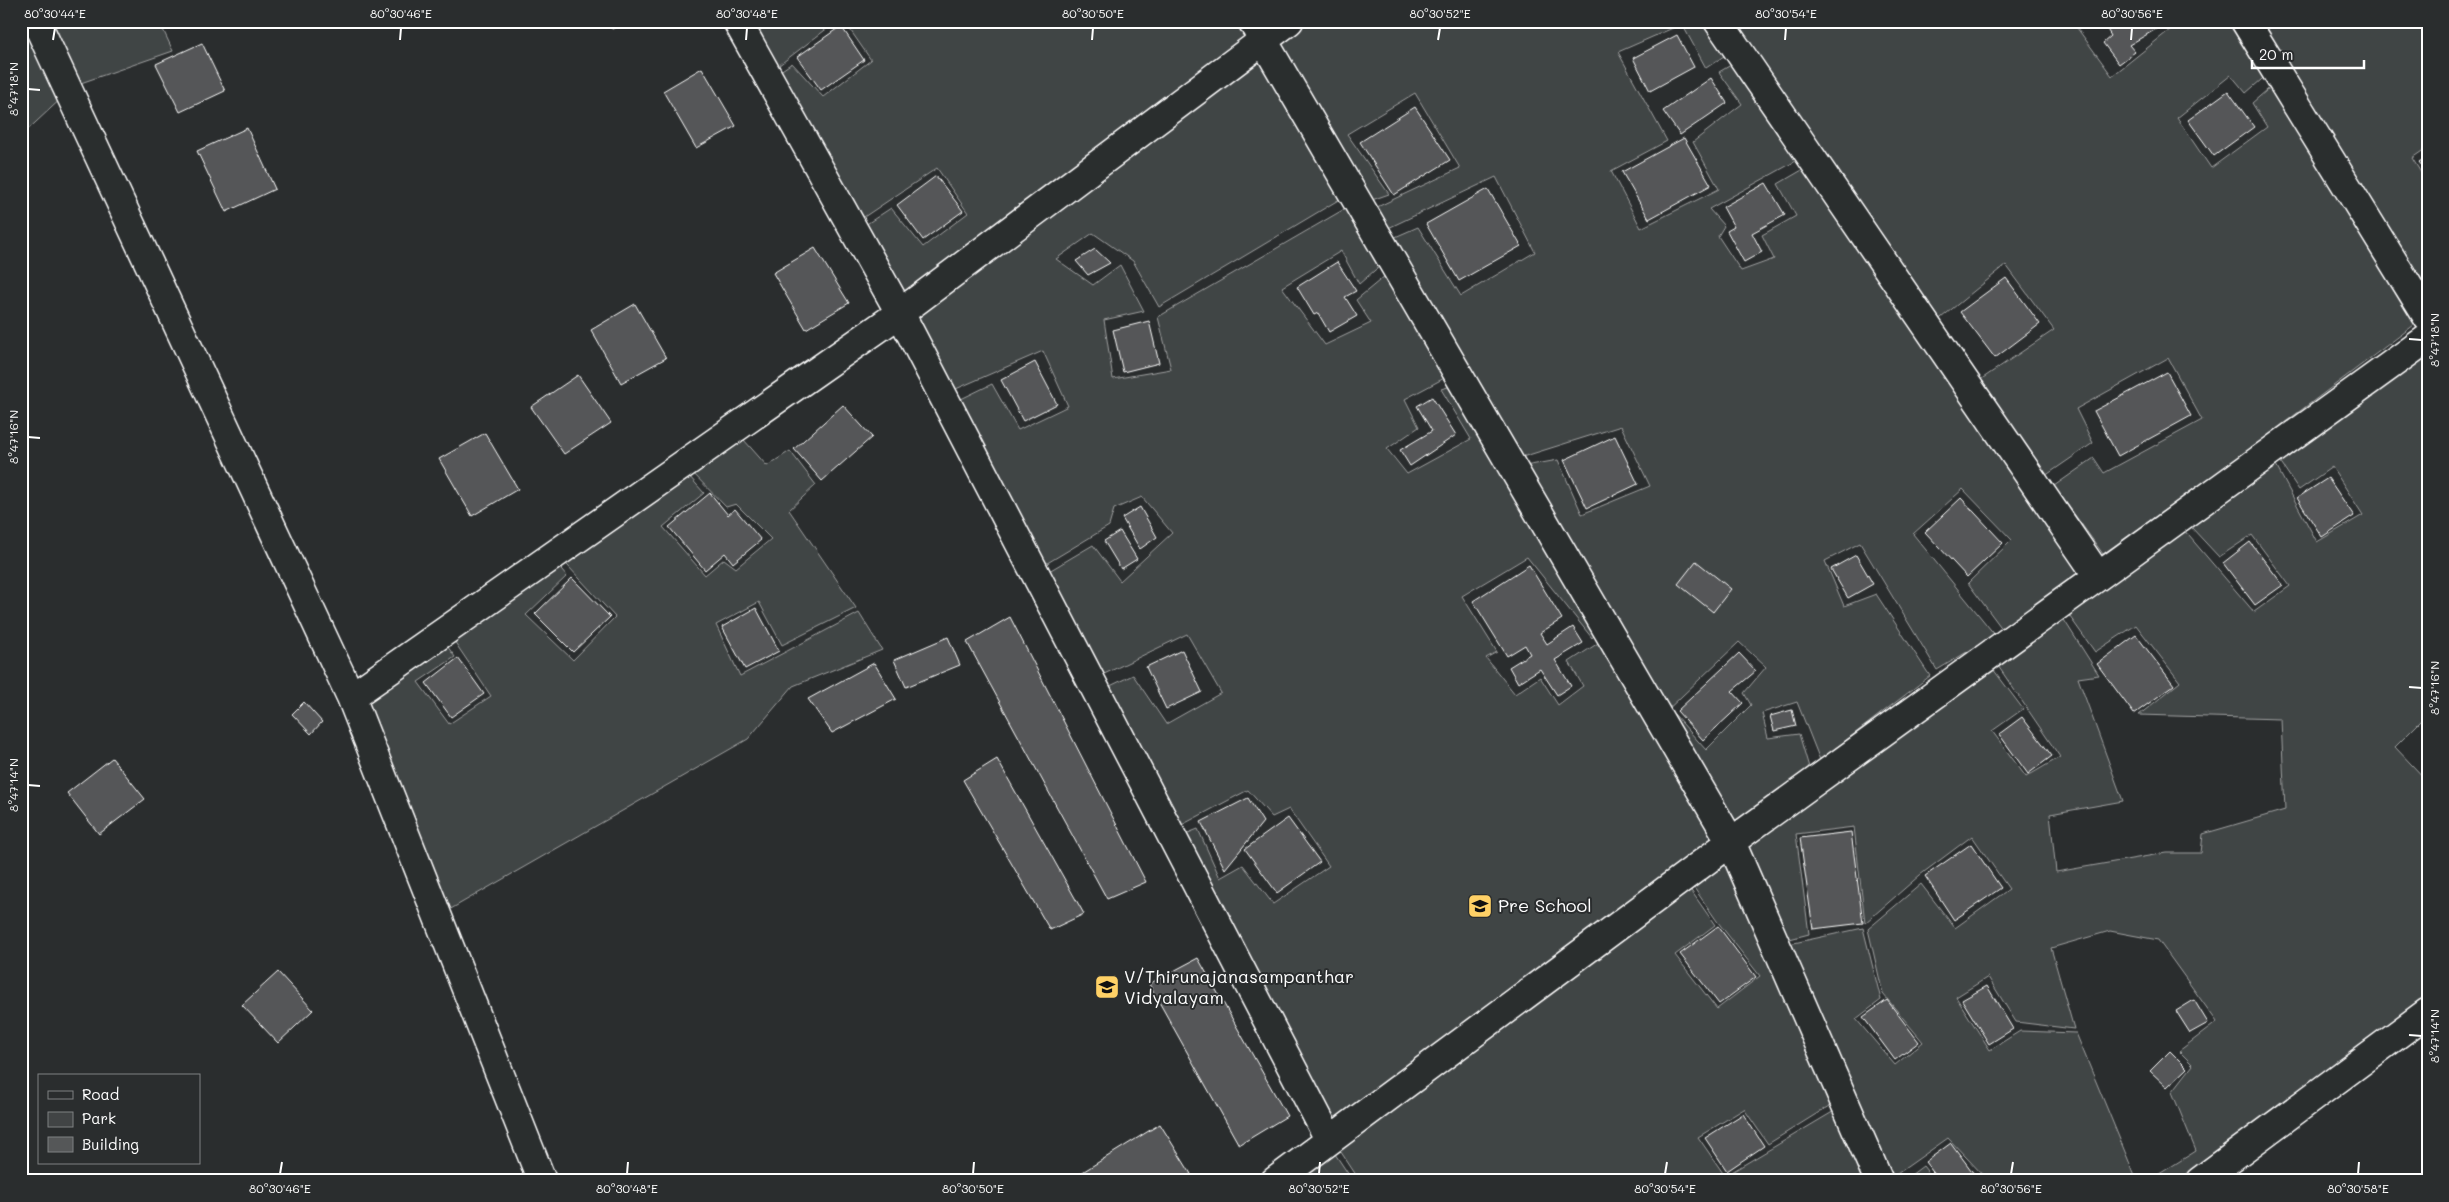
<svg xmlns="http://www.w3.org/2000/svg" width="2449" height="1202" viewBox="0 0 2449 1202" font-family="Mali,sans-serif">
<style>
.green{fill:#414445;stroke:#a0a2a2}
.building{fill:#555758;stroke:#fff}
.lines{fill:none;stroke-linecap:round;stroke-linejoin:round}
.street-casing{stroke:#fff;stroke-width:31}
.street{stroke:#2a2d2e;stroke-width:28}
.ticks{fill:none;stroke:#fff;stroke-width:2}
.labels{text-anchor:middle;stroke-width:4;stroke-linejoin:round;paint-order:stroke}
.poi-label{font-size:18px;fill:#fff;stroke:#2a2d2e;text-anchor:start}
.neatline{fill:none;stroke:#fff;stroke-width:2}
.ticks-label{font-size:12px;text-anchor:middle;fill:#fff}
</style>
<rect width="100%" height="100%" fill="#2a2d2e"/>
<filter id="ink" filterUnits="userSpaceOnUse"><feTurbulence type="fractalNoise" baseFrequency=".02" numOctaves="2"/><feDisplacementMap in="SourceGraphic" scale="10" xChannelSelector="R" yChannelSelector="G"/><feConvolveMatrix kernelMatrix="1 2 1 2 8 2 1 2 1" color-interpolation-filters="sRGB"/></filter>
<g filter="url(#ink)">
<path class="green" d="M21 21H29L65 95 21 136Z
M47 21H159L173 51 75 85Z
M742 21H837L770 72Z
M844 21H1245L1256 38 903 304 859 229 891 208 923 247 968 213 937 168 855 223 773 76 792 63 823 97 871 60Z
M1311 21H1707L1730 52 1706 68 1682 24 1618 52 1667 141 1611 171 1641 228 1719 189 1693 142 1742 104 1719 72 1736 62 1805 156 1709 209 1724 226 1718 236 1741 271 1774 259 1762 235 1796 216 1778 184 1809 166 2086 576 2003 630 1968 583 2012 540 1963 489 1913 534 1995 635 1937 670 1860 543 1825 561 1844 606 1876 594 1930 676 1820 760 1797 702 1762 713 1768 738 1799 734 1811 774 1730 828 1666 721 1674 714 1706 750 1751 705 1744 693 1766 667 1739 642 1663 714 1525 466 1558 460 1582 514 1650 486 1621 426 1519 458 1386 241 1418 227 1461 296 1535 252 1496 177 1382 231 1375 208 1460 168 1415 93 1347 134 1389 194 1369 201 1278 44Z
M1730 21H2072L2112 76 2181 21H2237L2269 73 2246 93 2231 75 2177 118 2211 168 2267 127 2252 103 2274 84 2418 322 2239 457 2103 554 2054 486 2094 458 2104 473 2202 420 2168 358 2076 409 2093 443 2045 476 1980 380 2054 330 2006 265 1936 322Z
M2250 21H2428V147L2412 158 2428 184V307Z
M1262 56 1340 199 1159 307 1133 261 1093 233 1056 259 1093 285 1120 265 1144 311 1104 320 1113 379 1171 369 1158 317 1348 207 1382 264 1359 284 1341 251 1282 287 1325 345 1371 323 1356 300 1391 271 1452 374 1405 399 1419 427 1387 449 1407 474 1471 439 1441 389 1458 384 1598 631 1592 638 1527 557 1462 596 1497 652 1486 658 1515 694 1540 677 1558 705 1583 686 1569 662 1603 640 1717 841 1331 1126 1183 835 1198 829 1220 878 1243 865 1273 904 1329 866 1289 809 1272 817 1248 790 1176 828 1108 687 1133 675 1166 724 1221 693 1187 634 1098 677 1044 574 1093 545 1120 581 1172 533 1142 497 1114 509 1109 526 1044 565 961 399 992 384 1018 430 1068 406 1043 351 949 392 910 312Z
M2428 352V714L2395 747 2428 782V1004L2190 1181H2148L2196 1151 2172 1092 2193 1065 2179 1051 2217 1022 2158 940 2110 931 2051 948 2074 1029 2016 1022 1988 977 1956 997 1990 1050 2020 1031 2076 1033 2137 1181H1977L1983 1175 1948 1138 1887 1181 1780 946 1863 928 1881 1000 1856 1019 1895 1065 1923 1042 1883 994 1868 929 1921 884 1955 928 2009 889 1972 836 1920 875 1865 923 1854 827 1796 834 1809 934 1778 942 1737 844 1990 665 2023 709 1992 731 2026 777 2060 757 1994 660 2059 612 2099 675 2078 678 2123 801 2050 814 2056 872 2166 853H2201L2203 834 2285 810 2281 719 2139 715 2180 682 2136 625 2095 652 2065 610 2183 529 2254 612 2290 586 2252 535 2219 557 2191 527 2231 492 2274 462 2317 542 2363 515 2332 467 2299 490 2278 459Z
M736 431 767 466 790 451 816 485 789 510 856 608 782 645 759 602 716 625 740 676 859 613 882 650 793 686 748 739 442 914 355 696 440 636 455 657 418 682 449 724 491 696 448 632 551 557 567 576 526 615 573 660 615 617 556 553 682 468 704 493 663 527 705 575 724 559 736 568 771 539 736 504 726 507 688 468Z
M1729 849 1837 1101 1768 1144 1744 1109 1698 1137 1725 1176 1841 1107 1873 1181H1360L1335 1143 1685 882 1715 925 1675 955 1717 1009 1760 976 1717 921 1690 882Z
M1329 1145 1353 1181H1285Z
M1923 1166 1935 1181H1903Z"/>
<path class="building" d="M607 21H622L623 23 612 29Z
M2102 21H2161L2163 25 2129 45 2135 52 2119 64 2103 43 2111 36Z
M841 26 864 60 821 90 797 57Z
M1677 35 1694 67 1650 91 1633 58Z
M202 43 225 91 180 112 156 64Z
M702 68 736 126 696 148 663 91Z
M1711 78 1727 103 1680 135 1663 111Z
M2228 91 2254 127 2214 156 2188 120Z
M1415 107 1450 160 1394 195 1360 142Z
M247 128 275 189 226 212 197 151Z
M1684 138 1711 185 1649 219 1622 172Z
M2428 156V174L2419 162Z
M936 176 963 211 923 240 897 205Z
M1766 183 1785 215 1752 233 1762 252 1744 262 1727 231 1734 227 1723 207Z
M1488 189 1521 246 1459 281 1426 224Z
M815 248 849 303 806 329 773 273Z
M1095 249 1110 263 1088 275 1076 261Z
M1337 262 1356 291 1345 297 1357 316 1329 332 1318 313 1314 315 1297 287Z
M2006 278 2040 324 1995 358 1960 312Z
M635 304 666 358 621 383 591 330Z
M1149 321 1159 363 1123 372 1113 330Z
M1035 362 1057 404 1023 421 1001 380Z
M2167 372 2191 416 2118 456 2094 411Z
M578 375 611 423 564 454 531 407Z
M1432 397 1456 435 1410 466 1400 450 1432 431 1417 406Z
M843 405 872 437 822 481 794 449Z
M485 433 518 489 472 516 439 459Z
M1615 436 1638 484 1587 508 1564 460Z
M2328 478 2354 516 2322 537 2297 498Z
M710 493 728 515 735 509 761 540 733 563 725 553 705 570 669 527Z
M1961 498 2003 543 1967 577 1925 532Z
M1140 507 1157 537 1140 549 1122 518Z
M1120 531 1137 559 1121 569 1104 541Z
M2250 542 2283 585 2255 605 2223 563Z
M1856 555 1873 584 1848 598 1831 569Z
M1696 561 1731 589 1713 612 1678 584Z
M1529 565 1562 619 1540 633 1547 644 1573 627 1583 643 1555 660 1571 686 1557 695 1540 669 1518 683 1509 667 1530 654 1525 645 1507 656 1473 601Z
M572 578 610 617 573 652 535 614Z
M756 608 779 651 745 669 722 627Z
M1010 617 1146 882 1107 899 967 642Z
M2136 635 2174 685 2134 714 2097 664Z
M948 637 960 665 906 687 894 660Z
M1182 650 1202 692 1166 709 1146 667Z
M1739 653 1756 671 1732 691 1743 703 1703 740 1677 711Z
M458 658 484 694 451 717 426 683Z
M874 663 896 699 832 733 808 699Z
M304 702 322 722 311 734 292 714Z
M1792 710 1796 726 1774 731 1770 716Z
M2022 717 2052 756 2028 774 1999 734Z
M112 758 145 799 99 834 67 793Z
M997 759 1084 914 1050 930 963 780Z
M1248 798 1263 822 1225 869 1201 822Z
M1288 818 1320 862 1277 893 1245 849Z
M1851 832 1863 923 1813 929 1800 838Z
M1971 844 2001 888 1954 920 1925 876Z
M1718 926 1756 977 1719 1004 1680 954Z
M1198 958 1287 1116 1239 1145 1149 984Z
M278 972 313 1010 278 1043 242 1005Z
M1987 986 2013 1029 1989 1044 1962 1000Z
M1887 1000 1919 1042 1895 1060 1863 1017Z
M2194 1000 2208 1023 2190 1033 2176 1011Z
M2170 1051 2187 1068 2167 1087 2150 1071Z
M1743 1114 1764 1146 1727 1171 1705 1138Z
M1160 1124 1191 1174 1180 1181H1068Z
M1951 1143 1977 1178 1972 1181H1940L1925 1162Z"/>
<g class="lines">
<defs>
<path id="street" d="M36 21 351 697 542 1181
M737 21 900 313 1289 21
M1252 21 1731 842 1275 1181
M1718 21 2098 576
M2245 21 2428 318
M351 697 900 313 1329 1139
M1879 1181 1731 842 2428 338
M2200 1181 2428 1012"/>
</defs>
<use href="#street" class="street-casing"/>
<use href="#street" class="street"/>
</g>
</g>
<path class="ticks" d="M53 40 55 28M400 40 401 28M746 40 747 28M1092 40 1093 28M1438 40 1440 28M1785 40 1786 28M2131 40 2132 28M28 89 40 90M2409 339 2422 340M28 437 40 438M2409 687 2422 688M28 785 40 786M2409 1035 2422 1036M280 1174 282 1162M627 1174 628 1162M973 1174 974 1162M1319 1174 1320 1162M1665 1174 1667 1162M2011 1174 2013 1162M2358 1174 2359 1162"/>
<defs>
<symbol id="school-square" viewBox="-11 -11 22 22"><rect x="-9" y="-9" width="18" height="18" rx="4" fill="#ffd166" stroke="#2a2d2e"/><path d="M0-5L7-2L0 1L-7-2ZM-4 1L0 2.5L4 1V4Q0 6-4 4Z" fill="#111"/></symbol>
</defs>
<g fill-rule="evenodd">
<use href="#school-square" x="1466" y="892" width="28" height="28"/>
<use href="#school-square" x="1093" y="973" width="28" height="28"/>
</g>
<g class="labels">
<g class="poi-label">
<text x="1498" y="912">Pre School</text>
<text x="1124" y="983">V/Thirunajanasampanthar<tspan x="1124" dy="21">Vidyalayam</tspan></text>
</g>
</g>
<rect width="2449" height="1202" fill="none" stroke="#2a2d2e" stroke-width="55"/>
<rect x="38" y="1074" width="162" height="90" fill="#2a2d2e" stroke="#7f8182"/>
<rect x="48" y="1091" width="25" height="8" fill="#2a2d2e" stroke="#7f8182"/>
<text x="82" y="1100" font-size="15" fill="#ffffff">Road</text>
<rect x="48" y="1112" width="25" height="15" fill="#414445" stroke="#7f8182"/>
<text x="82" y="1124" font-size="15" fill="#ffffff">Park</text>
<rect x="48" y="1137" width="25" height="15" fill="#555758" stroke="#7f8182"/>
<text x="82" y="1150" font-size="15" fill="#ffffff">Building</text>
<path d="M2252 60v8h112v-8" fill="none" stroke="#ffffff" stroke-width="2.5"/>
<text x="2259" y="60" font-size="15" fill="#ffffff" stroke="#2a2d2e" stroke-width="4" paint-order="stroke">20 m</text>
<rect x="28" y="28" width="2394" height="1146" class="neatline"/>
<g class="ticks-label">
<text x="55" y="18">80°30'44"E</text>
<text x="401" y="18">80°30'46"E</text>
<text x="747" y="18">80°30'48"E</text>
<text x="1093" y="18">80°30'50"E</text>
<text x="1440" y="18">80°30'52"E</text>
<text x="1786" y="18">80°30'54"E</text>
<text x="2132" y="18">80°30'56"E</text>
<text transform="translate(14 89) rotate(-90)" y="4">8°47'18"N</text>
<text transform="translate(2435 340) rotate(-90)" y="4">8°47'18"N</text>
<text transform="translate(14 437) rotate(-90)" y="4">8°47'16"N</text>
<text transform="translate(2435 688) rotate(-90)" y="4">8°47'16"N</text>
<text transform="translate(14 785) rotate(-90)" y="4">8°47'14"N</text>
<text transform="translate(2435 1036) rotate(-90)" y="4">8°47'14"N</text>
<text x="280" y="1193">80°30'46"E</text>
<text x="627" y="1193">80°30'48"E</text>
<text x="973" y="1193">80°30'50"E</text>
<text x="1319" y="1193">80°30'52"E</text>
<text x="1665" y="1193">80°30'54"E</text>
<text x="2011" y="1193">80°30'56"E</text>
<text x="2358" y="1193">80°30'58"E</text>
</g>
</svg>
